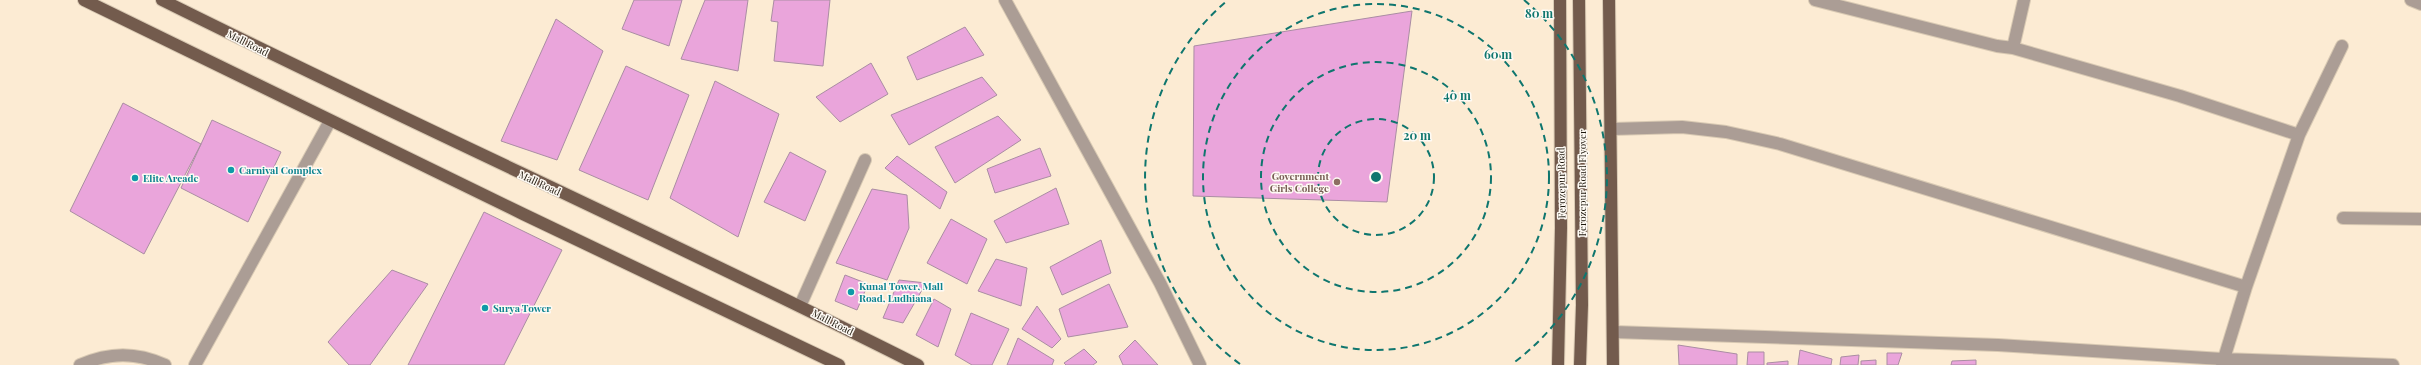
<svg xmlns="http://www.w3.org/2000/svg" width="2421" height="365" viewBox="0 0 2421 365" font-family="'Playfair Display',serif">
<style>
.building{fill:#eaa5db;stroke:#aa8da3}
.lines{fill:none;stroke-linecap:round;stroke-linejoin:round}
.minor-casing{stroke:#d8c9b3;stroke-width:14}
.major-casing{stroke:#d8c9b3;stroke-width:14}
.minor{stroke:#ab9d95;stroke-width:12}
.major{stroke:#735b4d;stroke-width:12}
.ring{fill:none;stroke:#0f766e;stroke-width:2;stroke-dasharray:7 5}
.culture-dot{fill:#0f9aa8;stroke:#fefaf4;stroke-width:1.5}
.education-dot{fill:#8d6e63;stroke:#fefaf4;stroke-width:1.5}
.labels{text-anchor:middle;stroke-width:3;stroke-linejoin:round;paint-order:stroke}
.street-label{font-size:10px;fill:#1e170c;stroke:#fefaf4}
.culture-label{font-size:10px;font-weight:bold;fill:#0d838f;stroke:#fefaf4;text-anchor:start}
.education-label{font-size:10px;font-weight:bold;fill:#785e54;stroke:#fefaf4;text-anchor:end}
.centre{fill:#0f766e;stroke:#fefaf4;stroke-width:2}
.ring-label{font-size:12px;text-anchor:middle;font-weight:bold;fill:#0f766e;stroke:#fefaf4;stroke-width:3;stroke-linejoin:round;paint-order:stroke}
</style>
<rect width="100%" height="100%" fill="#fcebd3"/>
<path class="building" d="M634 0H682L669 46 622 29Z
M705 0H748L738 71 681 59Z
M774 0H830L823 66 774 61 778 22 771 21Z
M1412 11 1387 202 1193 196 1194 46Z
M556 19 603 51 557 160 501 141Z
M965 27 984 55 917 80 907 57Z
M871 63 888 94 840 122 816 97Z
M626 66 689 95 648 200 579 170Z
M982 77 997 95 909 145 891 115Z
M715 81 779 114 738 237 670 198Z
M123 103 201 144 144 254 70 211Z
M998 116 1021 140 955 183 935 147Z
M212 120 281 152 248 222 181 188Z
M1040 148 1051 176 995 193 987 169Z
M790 152 826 171 805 221 764 202Z
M897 156 947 192 940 209 885 168Z
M1056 188 1069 224 1006 243 994 221Z
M872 189 907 195 909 228 887 280 836 263Z
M484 212 562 250 504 365H408Z
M951 219 987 239 967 284 927 263Z
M1101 240 1111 273 1062 295 1050 267Z
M996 259 1027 268 1021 306 978 291Z
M392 270 428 284 370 365H349L328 342Z
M845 275 868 284 857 310 835 301Z
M899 280 926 283 903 323 883 318Z
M1109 284 1128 327 1068 337 1059 309Z
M934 299 951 309 938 347 916 335Z
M1037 306 1061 339 1052 348 1022 329Z
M971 313 1009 329 992 365H972L955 355Z
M1018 338 1054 360 1052 365H1007Z
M1135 340 1158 365H1123L1119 356Z
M1678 345 1737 354V365H1679Z
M1084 349 1097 362 1093 365H1066L1064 363Z
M1800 350 1832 359 1831 365H1798Z
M1748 352H1764V365H1747Z
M1887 353H1902L1898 365H1887Z
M1859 355 1858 365H1840L1841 357Z
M1876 360V365H1861V361Z
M1976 360V365H1951L1952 361Z
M1788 361V365H1767V363Z"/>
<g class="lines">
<defs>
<path id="minor" d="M1005 0 1160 283 1200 365
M1815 0 1997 46 2013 48 2180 96 2299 135
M2411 0 2421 4
M2013 48 2024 0
M1612 129 1682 127 1726 132 1780 144 2246 287
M2343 218 2421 219
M800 306 865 160
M1614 332 1998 345 2222 359 2393 365
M80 365C110 352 136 352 165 365
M195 365 330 121
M2222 365 2246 287 2299 135 2342 46"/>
<path id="major" d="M84 0 523 214 839 365
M162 0C413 125 668 239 918 365
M1579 0 1582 305 1580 365
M1609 0 1613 365
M1558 365 1561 228 1560 0"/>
</defs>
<use href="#minor" class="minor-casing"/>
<use href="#major" class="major-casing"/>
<use href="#minor" class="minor"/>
<use href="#major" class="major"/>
</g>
<g class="ring">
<circle cx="1376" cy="177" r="58"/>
<circle cx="1376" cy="177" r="115"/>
<circle cx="1376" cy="177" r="173"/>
<path d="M1240 364A231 231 0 0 1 1228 0M1524 0A231 231 0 0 1 1512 364"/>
</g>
<g class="culture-dot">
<circle cx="231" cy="170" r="4"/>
<circle cx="135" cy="178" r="4"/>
<circle cx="851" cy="292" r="4"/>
<circle cx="485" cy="308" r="4"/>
</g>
<circle class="education-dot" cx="1337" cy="182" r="4"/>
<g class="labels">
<g class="street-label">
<text transform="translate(248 43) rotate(27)" y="4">Mall Road</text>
<text transform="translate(540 183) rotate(25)" y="4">Mall Road</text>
<text transform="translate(1561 183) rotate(-91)" y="4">Ferozepur Road</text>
<text transform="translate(1582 183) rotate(-90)" y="4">Ferozepur Road Flyover</text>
<text transform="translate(833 322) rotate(27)" y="4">Mall Road</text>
</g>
<g class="culture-label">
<text x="239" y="174">Carnival Complex</text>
<text x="143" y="182">Elite Arcade</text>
<text x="859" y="290">Kunal Tower, Mall<tspan x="859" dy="12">Road, Ludhiana</tspan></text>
<text x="493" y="312">Surya Tower</text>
</g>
<g class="education-label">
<text x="1329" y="180">Government<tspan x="1329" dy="12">Girls College</tspan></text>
</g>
</g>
<circle cx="1376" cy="177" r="6" class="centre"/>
<g class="ring-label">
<text x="1539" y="18">80 m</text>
<text x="1498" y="59">60 m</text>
<text x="1457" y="100">40 m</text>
<text x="1417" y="140">20 m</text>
</g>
</svg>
